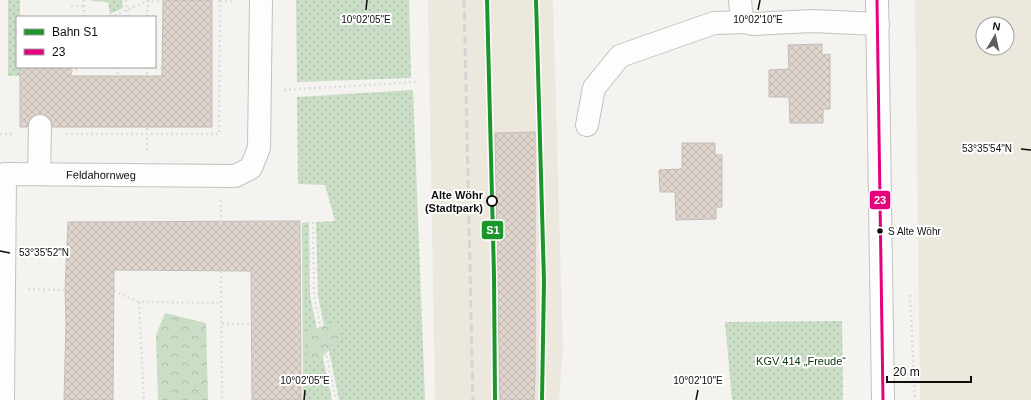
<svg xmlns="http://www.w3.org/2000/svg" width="1031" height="400" viewBox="0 0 1031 400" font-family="Helvetica,sans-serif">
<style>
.built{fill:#ece8de;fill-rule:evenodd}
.grass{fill:url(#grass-dots)}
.forest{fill:url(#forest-crowns)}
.building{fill:url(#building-cross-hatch);stroke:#c0bebc}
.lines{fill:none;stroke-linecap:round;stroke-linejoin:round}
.minor-casing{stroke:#c2c2be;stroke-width:24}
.path{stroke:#dddddb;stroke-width:2.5;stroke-dasharray:2 3;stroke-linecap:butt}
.minor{stroke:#fdfdfd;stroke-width:22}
.rail{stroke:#d5d5d4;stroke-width:3;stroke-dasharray:8 4;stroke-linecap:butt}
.bus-1-casing{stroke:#fff;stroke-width:6}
.bus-1{stroke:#e5007d;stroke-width:3}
.rail-1-casing{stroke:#fff;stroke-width:7}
.rail-1{stroke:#1a962b;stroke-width:4}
.ticks{fill:none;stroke:#0f0e0c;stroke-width:1.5}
.stop-dot{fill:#fff;stroke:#0f0e0c;stroke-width:2}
.bus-dot{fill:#0f0e0c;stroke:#fff;stroke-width:1.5}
.labels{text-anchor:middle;stroke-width:4;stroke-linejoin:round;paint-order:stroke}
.bus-label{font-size:10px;fill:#0f0e0c;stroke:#fff;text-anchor:start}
.street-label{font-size:11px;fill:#0f0e0c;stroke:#fff}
.stop-label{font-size:11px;font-weight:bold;fill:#0f0e0c;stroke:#fff;text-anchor:end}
.park-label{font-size:11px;fill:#063408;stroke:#fff}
.ticks-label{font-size:10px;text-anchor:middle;fill:#0f0e0c;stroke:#fff;stroke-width:4;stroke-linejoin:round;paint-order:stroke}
.line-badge{stroke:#fff;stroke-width:1.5}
.badge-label{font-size:11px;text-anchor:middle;font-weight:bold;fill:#fff}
</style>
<defs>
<pattern id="grass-dots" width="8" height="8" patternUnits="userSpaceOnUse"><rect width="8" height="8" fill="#c9dec5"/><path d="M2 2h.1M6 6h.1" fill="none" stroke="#abbda8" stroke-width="1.8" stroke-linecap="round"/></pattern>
<pattern id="forest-crowns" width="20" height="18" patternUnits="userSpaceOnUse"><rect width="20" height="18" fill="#c9dec5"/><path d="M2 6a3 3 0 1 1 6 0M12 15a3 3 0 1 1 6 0" fill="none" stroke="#abbda8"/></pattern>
<pattern id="building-cross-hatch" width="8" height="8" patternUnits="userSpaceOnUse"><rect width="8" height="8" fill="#e0d5cd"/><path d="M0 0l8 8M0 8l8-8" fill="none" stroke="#bfb6af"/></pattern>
</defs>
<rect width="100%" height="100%" fill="#f4f3ef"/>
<path class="built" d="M428 0H553L563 349 559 400H435Z
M915 0H1031V400H920ZM983 24H1007V48H983Z"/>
<path class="grass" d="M8 0H20V17H17V67H20V76H8Z
M91 0H122L123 8 110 14 108 2 91 1Z
M296 0H409L411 78 297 82Z
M413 90 425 400H339L318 296 316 222 335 221 325 185 298 184 297 97Z
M309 222 310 296 332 400H303L302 223Z
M842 321 843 400H732L725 322Z"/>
<path class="forest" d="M165 313 206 323 208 400H158L156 335Z
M332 323 338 326 340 336 339 341 321 358 311 360 307 356C306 351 305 345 305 340 307 329 324 326 332 323Z"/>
<path class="building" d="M163 0H212V127H52L51 120 47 116 40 114 34 115 30 119 27 127H20V67H71V76H162Z
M822 44V55L830 54V109H823V123H790L789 97H769V70L789 69 788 45Z
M535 132V375L534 400H500L495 133Z
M682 143H715V155H722V207H716V219L676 220 675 192H660L659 170 682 169Z
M300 221 301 400H252L251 271 114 270 113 400H64L66 322 65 290 68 222Z"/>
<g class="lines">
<defs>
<g id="minor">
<path d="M740 0 741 11 744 22 753 24 812 21 878 24"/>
<path d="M877 0 883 400"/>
<path d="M587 125 594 88 620 56 714 23 744 22"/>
<path d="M39 174 40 126"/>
<path id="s1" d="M3 400 5 174 235 176 251 168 259 148 261 0"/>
</g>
</defs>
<use href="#minor" class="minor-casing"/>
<path class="path" d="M126 0 128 17
M220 1H235
M71 6H84
M84 17V0
M110 17 148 1H163
M147 17 148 0
M118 67V77
M147 67V77
M155 67H162
M71 71 76 70V67
M284 90 416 82
M0 134H15
M66 134H219L220 0
M147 150V127
M221 200V222
M313 222 314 296 336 400
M221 271 222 400
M28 289 65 290
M114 291 139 302 221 303
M910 295 915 400
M139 302 144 400
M222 324H251"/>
<use href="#minor" class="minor"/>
<path class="rail" d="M464 0 473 400"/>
<defs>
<path id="bus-1" d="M877 0 883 400"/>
</defs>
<use href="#bus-1" class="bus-1-casing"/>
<use href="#bus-1" class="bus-1"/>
<defs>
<path id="rail-1" d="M487 0 494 276 495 400
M536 0 544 281 542 400"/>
</defs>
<use href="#rail-1" class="rail-1-casing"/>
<use href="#rail-1" class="rail-1"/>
</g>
<path class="ticks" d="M366 10 367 0M758 10 760 0M1021 149 1031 150M0 251 10 253M304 400 305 390M696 400 698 390"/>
<circle class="stop-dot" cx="492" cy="201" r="5"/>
<circle class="bus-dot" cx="880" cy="231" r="3.5"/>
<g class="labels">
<g class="bus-label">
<text x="888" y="235">S Alte Wöhr</text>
</g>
<g class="street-label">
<text dy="4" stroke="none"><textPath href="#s1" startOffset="322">Feldahornweg</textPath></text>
</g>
<g class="stop-label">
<text x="483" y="199">Alte Wöhr<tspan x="483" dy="13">(Stadtpark)</tspan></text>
</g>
<g class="park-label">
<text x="801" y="365">KGV 414 „Freude“</text>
</g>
</g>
<g class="ticks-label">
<text x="366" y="23">10°02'05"E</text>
<text x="758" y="23">10°02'10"E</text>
<text x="987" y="152">53°35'54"N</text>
<text x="44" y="256">53°35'52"N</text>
<text x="305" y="384">10°02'05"E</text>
<text x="698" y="384">10°02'10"E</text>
</g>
<g class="line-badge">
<rect x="869" y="190" width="22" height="20" rx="4" fill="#e5007d"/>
<rect x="481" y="220" width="23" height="20" rx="4" fill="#1a962b"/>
</g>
<g class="badge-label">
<text x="880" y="204">23</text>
<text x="493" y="234">S1</text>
</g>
<rect x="16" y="16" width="140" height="52" fill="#ffffff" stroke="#9f9f9e"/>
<rect x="24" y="29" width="20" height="6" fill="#1a962b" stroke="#9f9f9e"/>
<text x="52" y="36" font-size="12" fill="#0f0e0c">Bahn S1</text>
<rect x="24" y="49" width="20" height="6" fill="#e5007d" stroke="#9f9f9e"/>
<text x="52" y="56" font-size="12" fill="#0f0e0c">23</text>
<g transform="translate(995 36) rotate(9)"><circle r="19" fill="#ffffff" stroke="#9f9f9e"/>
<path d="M0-3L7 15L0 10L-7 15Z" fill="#5f5e5b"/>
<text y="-6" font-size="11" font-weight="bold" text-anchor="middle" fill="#0f0e0c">N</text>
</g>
<path d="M887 376v6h84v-6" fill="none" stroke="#0f0e0c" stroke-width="2"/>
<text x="893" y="376" font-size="12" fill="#0f0e0c" stroke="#ffffff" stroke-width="3" paint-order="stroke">20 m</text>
</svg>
